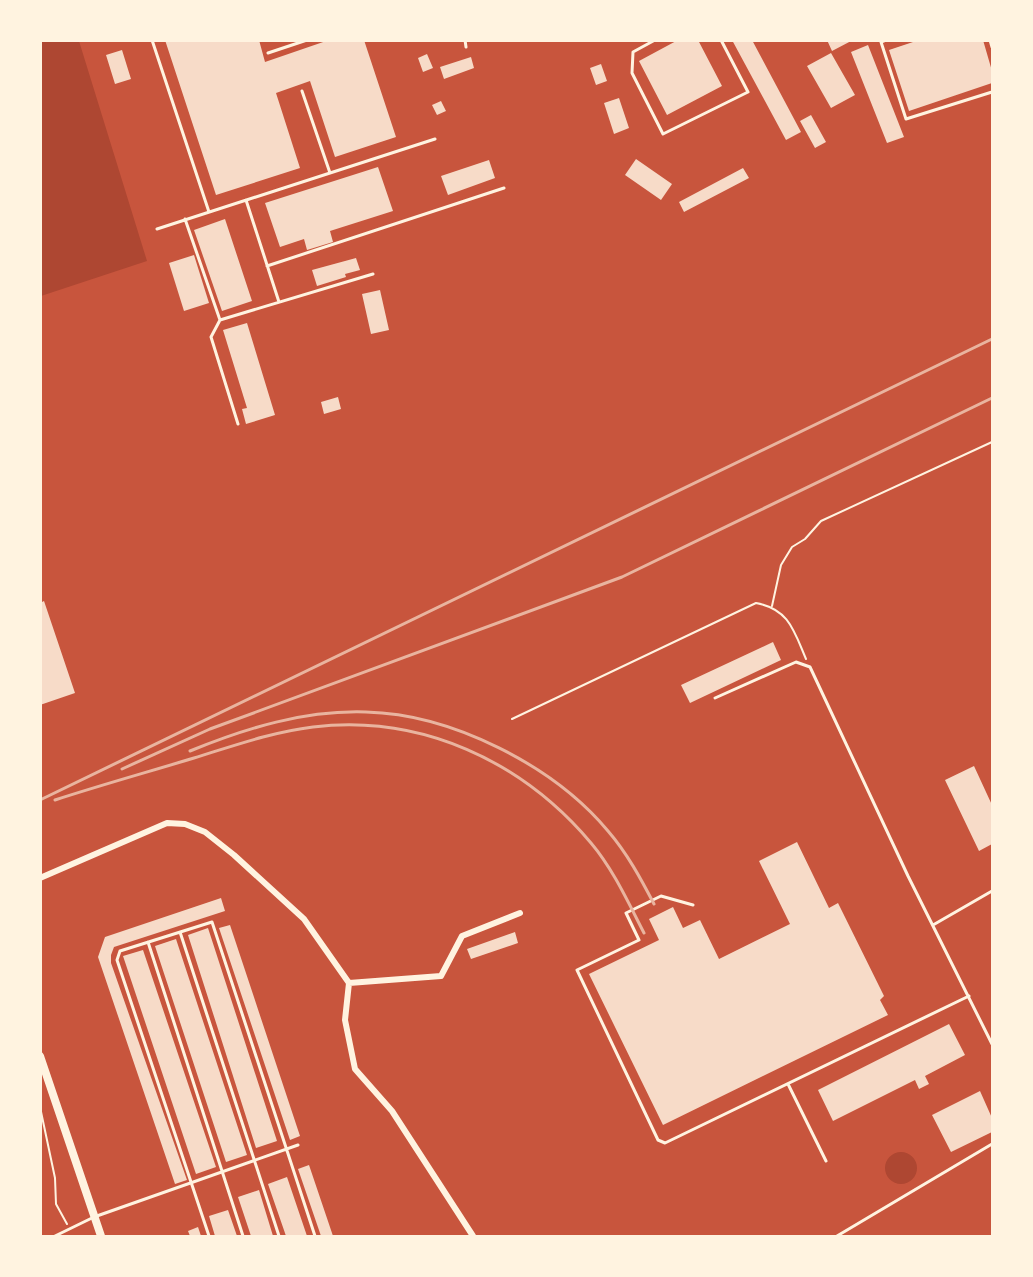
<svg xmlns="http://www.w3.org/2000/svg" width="1033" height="1277" viewBox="0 0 1033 1277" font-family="Overpass,sans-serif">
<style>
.green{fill:#ae4732}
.building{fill:#f7dbc8}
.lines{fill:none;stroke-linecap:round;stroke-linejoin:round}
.path{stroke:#fff3e0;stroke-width:2}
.service{stroke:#fff3e0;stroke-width:3}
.minor{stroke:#fff3e0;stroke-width:6}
.tertiary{stroke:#fff3e0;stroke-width:8}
.rail{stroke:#e9b49f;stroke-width:3}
</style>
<rect width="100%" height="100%" fill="#c8553d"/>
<path class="green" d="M40 41H79L147 261 41 296Z
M885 1168a16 16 0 1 1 32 0a16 16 0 1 1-32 0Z"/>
<path class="building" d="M165 40H259L265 62 329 40H364L396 137 335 157 310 81 276 93 300 168 216 195Z
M678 40H698L722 86 667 115 639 61Z
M732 40H752L801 132 786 140Z
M827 40H853L832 51Z
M919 40H983L992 71V83L909 111 889 50Z
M868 45 904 137 887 143 851 52Z
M122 50 131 79 115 84 106 55Z
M831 53 855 95 831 108 807 66Z
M427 54 433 68 423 72 418 58Z
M471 57 474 68 444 79 440 67Z
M601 64 607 81 596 85 590 68Z
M619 98 629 128 614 134 604 103Z
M441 101 446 111 437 115 432 105Z
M811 115 826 142 815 148 800 121Z
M636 159 672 184 661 200 625 175Z
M489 160 495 178 448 195 441 176Z
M378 167 393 211 330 231 333 242 307 250 304 239 280 247 265 203Z
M743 168 749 178 684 212 679 202Z
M225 219 252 301 222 311 194 230Z
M194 255 209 303 184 311 169 263Z
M356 258 360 270 345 274 346 277 317 286 312 270Z
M380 290 389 330 371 334 362 294Z
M247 323 275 415 246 424 242 409 247 408 223 330Z
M338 397 341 409 324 414 321 402Z
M44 601 75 693 40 705V603Z
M773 642 781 660 690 703 681 685Z
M974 766 992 805V844L979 851 945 780Z
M797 842 829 908 838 903 884 996 880 1000 888 1015 663 1125 589 974 659 940 649 919 673 907 683 928 700 920 719 959 790 924 759 861Z
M221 898 225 911 114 947 111 955V963L187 1180 175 1184 98 957 105 937Z
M230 925 300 1136 290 1140 219 928Z
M208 928 277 1141 256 1148 188 935Z
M515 932 518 943 471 959 467 949Z
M176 939 247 1155 226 1162 155 946Z
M143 950 216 1167 196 1174 123 956Z
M949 1024 965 1055 925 1076 929 1084 919 1089 915 1080 833 1121 818 1090Z
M980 1091 992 1118V1132L951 1152 932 1115Z
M309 1165 333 1236H321L298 1169Z
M287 1177 307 1236H286L268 1184Z
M259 1190 273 1236H251L238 1197Z
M228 1210 237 1236H215L209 1216Z
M198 1227 201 1236H190L188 1231Z"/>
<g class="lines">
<path class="path" d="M772 606 781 565 792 547 805 539 821 521 992 442
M512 719 756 603C789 609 794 631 806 659
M40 1107 55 1178 56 1204 67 1224"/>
<path class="service" d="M152 40 209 212
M465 40 466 47
M655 40 633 52 632 73 663 134 748 92 721 40
M886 40 881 42 906 119 992 92
M990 40 992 47
M268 53 307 40
M302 91 330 173
M246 200 279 302
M185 219 220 320 373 274
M157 229 435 139
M267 266 504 188
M220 320 211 337 238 424
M715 698 796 662 810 667 908 876 992 1044
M693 905 661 896 626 913 639 940 577 970 658 1140 665 1143 969 996
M933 925 992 891
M180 932 279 1236
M148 942 243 1236
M788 1084 826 1161
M55 1236 94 1217 298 1145
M209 1236 117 960 120 951 212 922 315 1236
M837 1236 992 1144"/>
<path class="minor" d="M40 878 167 823 185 824 205 832 234 855 304 919 349 983 345 1020 355 1069 392 1111 473 1236
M349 983 441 976 462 936 520 913"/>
<path class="tertiary" d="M40 1056 101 1236"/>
<path class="rail" d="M190 751C246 728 305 710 366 712 452 714 554 766 608 831 627 853 641 879 654 904
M122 769 210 729 622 577 992 398
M40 800 992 339
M55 800C101 785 148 772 194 758 233 746 272 732 313 727 421 714 522 761 591 843 613 869 628 902 644 933"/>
</g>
<rect width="1033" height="1277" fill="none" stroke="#fff3e0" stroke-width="84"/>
</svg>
